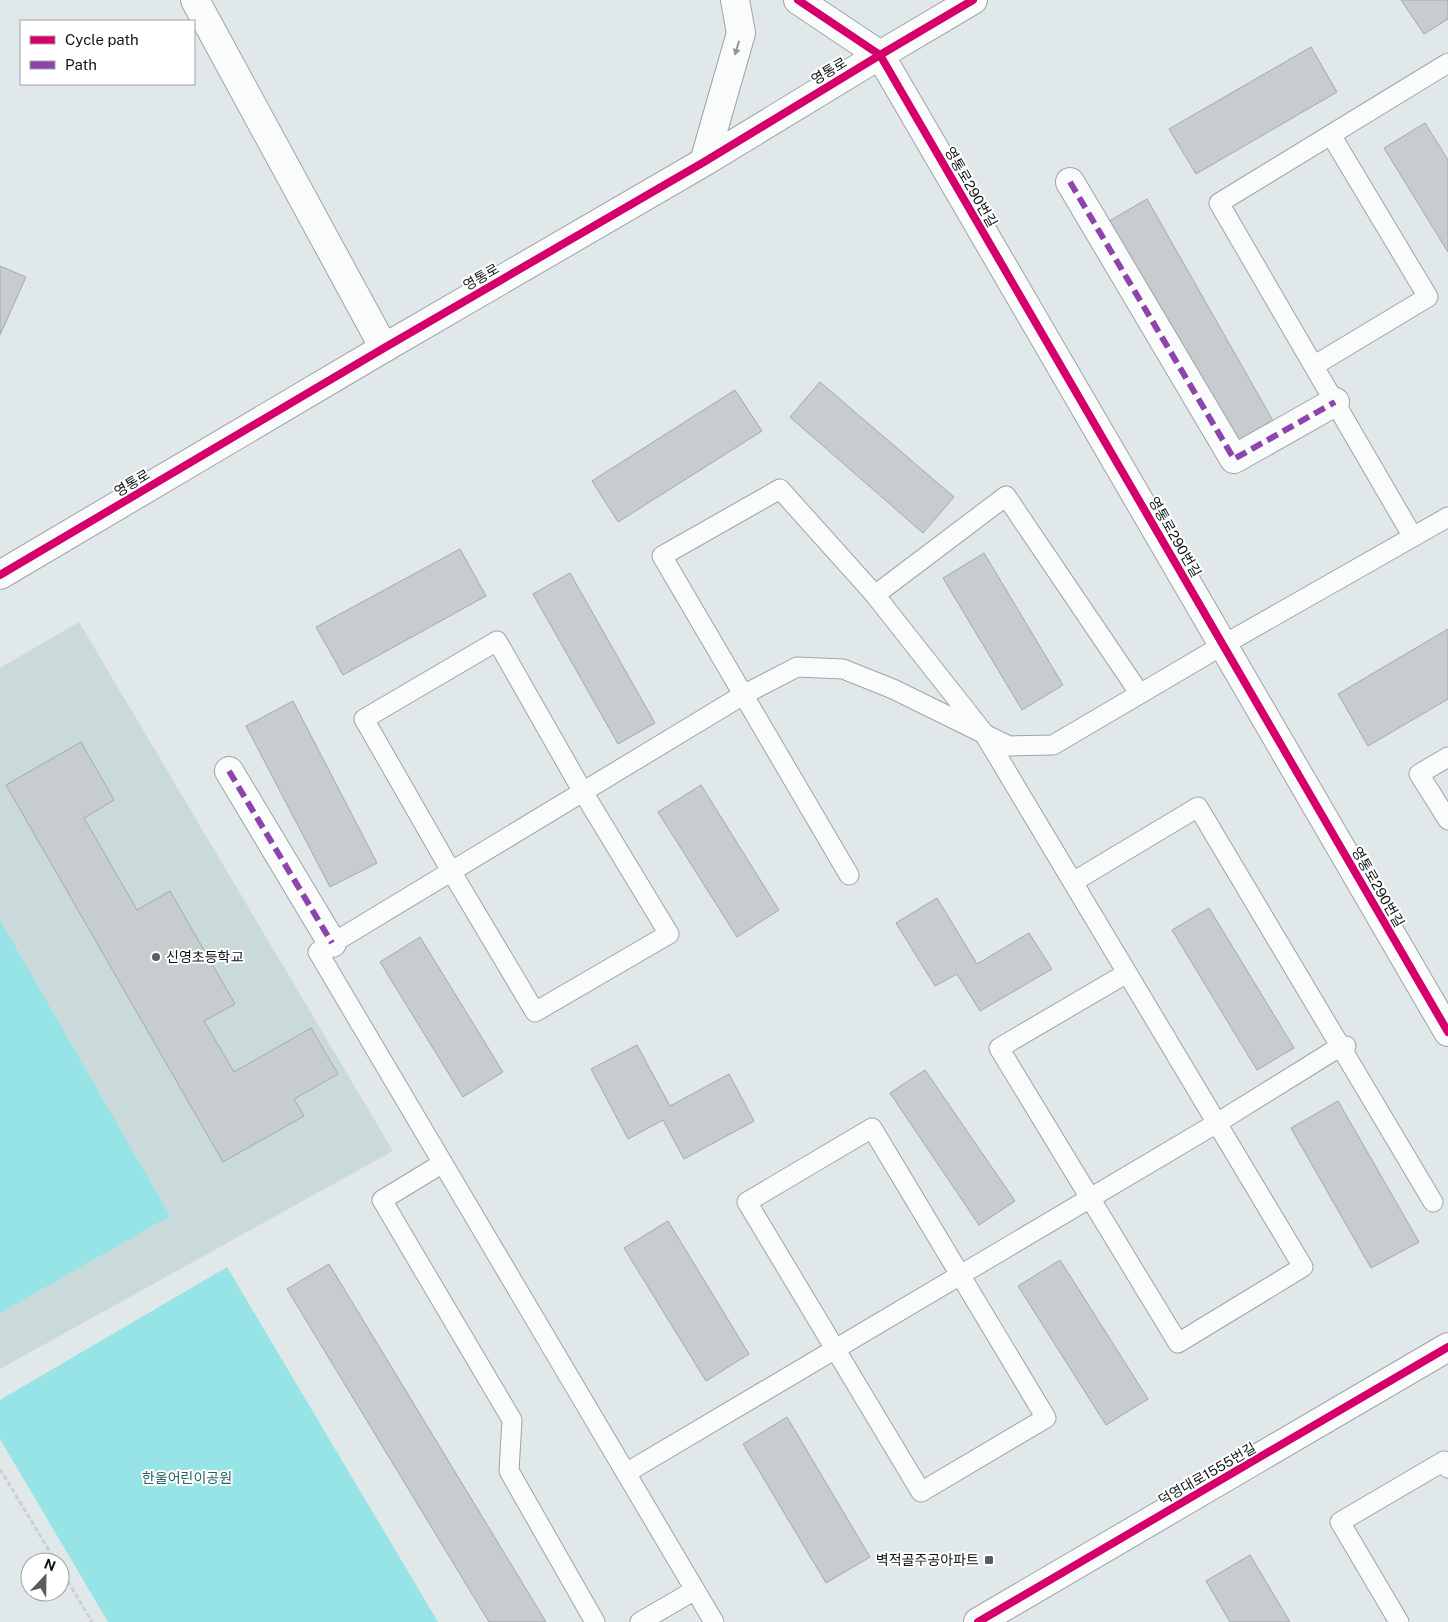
<svg xmlns="http://www.w3.org/2000/svg" width="1448" height="1622" viewBox="0 0 1448 1622" font-family="'Public Sans','Noto Sans KR',sans-serif">
<style>
.built{fill:#cadadb}
.green{fill:#97e4e6}
.building{fill:#c7cdce;stroke:#a3a9a9}
.lines{fill:none;stroke-linecap:round;stroke-linejoin:round}
.lane-casing{stroke:#9fa4a5;stroke-width:21}
.street-casing{stroke:#9fa4a5;stroke-width:30}
.secondary-casing{stroke:#9fa4a5;stroke-width:30}
.path{stroke:#cdd0d0;stroke-width:3;stroke-dasharray:5 2.5;stroke-linecap:butt}
.lane{stroke:#fafcfc;stroke-width:19}
.street{stroke:#fafcfc;stroke-width:28}
.secondary{stroke:#fafcfc;stroke-width:28}
.quiet{stroke:#8e44ad;stroke-width:6;stroke-dasharray:12 6;stroke-linecap:butt}
.cycleway-casing{stroke:#fff;stroke-width:11}
.cycleway{stroke:#d6006c;stroke-width:8}
.oneway{fill:#909494}
.poi-dot{fill:#585e5f;stroke:#fff;stroke-width:2}
.labels{text-anchor:middle;stroke-width:4;stroke-linejoin:round;paint-order:stroke}
.street-label{font-size:14px;fill:#0f1414;stroke:#fff}
.poi-label{font-size:14px;fill:#0f1414;stroke:#fff;text-anchor:start}
.park-label{font-size:14px;fill:#256364;stroke:#fff}
</style>
<rect width="100%" height="100%" fill="#e0e8e9"/>
<path class="built" d="M79 622 393 1151 0 1369V668Z"/>
<path class="green" d="M0 920 170 1216 0 1313Z
M227 1267 438 1622H108L0 1439V1400Z"/>
<path class="building" d="M1401 0H1448V19L1424 34Z
M1311 47 1337 92 1196 174 1169 129Z
M1425 123 1448 160V252L1384 148Z
M1147 199 1276 426 1235 449 1106 223Z
M0 266 26 277 0 335Z
M820 382 954 497 923 533 790 417Z
M735 390 762 431 618 522 592 481Z
M460 549 486 596 343 675 316 627Z
M984 553 1063 685 1022 710 943 578Z
M570 573 655 723 618 744 533 594Z
M1448 629V699L1368 746 1338 694Z
M293 701 377 863 330 887 246 726Z
M81 742 114 800 84 818 137 910 170 891 235 1004 204 1021 234 1072 311 1028 338 1074 294 1099 304 1116 223 1162 6 785Z
M701 785 779 910 737 937 658 812Z
M937 898 977 964 1029 933 1052 969 980 1011 957 974 935 986 896 923Z
M1209 908 1294 1048 1257 1070 1172 930Z
M420 937 503 1072 463 1097 380 962Z
M637 1045 670 1106 729 1074 754 1121 684 1159 663 1120 628 1139 591 1069Z
M925 1070 1015 1201 979 1225 890 1093Z
M1338 1101 1419 1242 1371 1268 1291 1128Z
M668 1221 749 1354 706 1381 624 1248Z
M1060 1260 1148 1399 1106 1425 1018 1286Z
M329 1264 546 1622H489L287 1289Z
M787 1417 870 1557 826 1583 743 1444Z
M1250 1555 1290 1622H1230L1206 1581Z"/>
<g class="lines">
<defs>
<path id="lane" d="M1315 365 1428 297 1331 135
M1413 537 1219 203 1448 63
M875 595 1006 496 1140 694
M497 641 583 792 669 934 535 1012 451 871 364 719Z
M1448 757 1419 774 1448 820
M849 875 662 556 780 489 875 595 983 732 1303 1267 1178 1343 999 1048 1127 973
M1073 882 1198 807 1433 1202
M872 1128 1046 1418 921 1492 747 1202Z
M443 1163 382 1200 512 1420 509 1471 595 1622
M626 1473 1217 1123 1341 1046H1346
M640 1622 695 1590
M714 1622 318 952 743 695 797 667 843 669 893 689 1009 746 1053 745 1223 645 1448 517
M1399 1622 1340 1522 1444 1461 1448 1468"/>
<path id="street" d="M195 0 384 348
M1070 182 1234 459 1335 402
M229 771 332 943
M978 1622 1448 1347"/>
<path id="secondary" d="M798 0 880 55 1448 1032
M704 162 741 33 735 0
M0 575 384 348 704 162 880 55 973 0"/>
</defs>
<use href="#lane" class="lane-casing"/>
<use href="#street" class="street-casing"/>
<use href="#secondary" class="secondary-casing"/>
<path class="path" d="M0 1469 56 1562
M60 1568 92 1622"/>
<use href="#lane" class="lane"/>
<use href="#street" class="street"/>
<use href="#secondary" class="secondary"/>
<path class="quiet" d="M1070 182 1234 459 1335 402
M229 771 332 943"/>
<defs>
<path id="cycleway" d="M798 0 880 55 1448 1032
M0 575 384 348 704 162 880 55 973 0
M978 1622 1448 1347"/>
</defs>
<use href="#cycleway" class="cycleway-casing"/>
<use href="#cycleway" class="cycleway"/>
</g>
<defs><path id="oneway-solid" d="M-6-.8H1V-3.2L6.5 0L1 3.2V.8H-6Z" transform="scale(1.25)"/></defs>
<use class="oneway" href="#oneway-solid" transform="translate(737 48) rotate(106)"/>
<g class="poi-dot">
<circle cx="156" cy="957" r="5"/>
<rect x="984" y="1555" width="10" height="10" rx="2.5"/>
</g>
<g class="labels">
<g class="street-label">
<text transform="translate(829 71) rotate(-31)" y="5">영통로</text>
<text transform="translate(971 187) rotate(60)" y="5">영통로290번길</text>
<text transform="translate(481 277) rotate(-30)" y="5">영통로</text>
<text transform="translate(132 483) rotate(-31)" y="5">영통로</text>
<text transform="translate(1175 537) rotate(60)" y="5">영통로290번길</text>
<text transform="translate(1378 887) rotate(60)" y="5">영통로290번길</text>
<text transform="translate(1207 1474) rotate(-30)" y="5">덕영대로1555번길</text>
</g>
<g class="poi-label">
<text x="166" y="962">신영초등학교</text>
<text x="979" y="1565" text-anchor="end">벽적골주공아파트</text>
</g>
<g class="park-label">
<text x="187" y="1483">한울어린이공원</text>
</g>
</g>
<rect x="20" y="20" width="175" height="65" fill="#ffffff" stroke="#9fa1a1"/>
<rect x="30" y="36" width="25" height="8" fill="#d6006c" stroke="#9fa1a1"/>
<text x="65" y="45" font-size="15" fill="#0f1414">Cycle path</text>
<rect x="30" y="61" width="25" height="8" fill="#8e44ad" stroke="#9fa1a1"/>
<text x="65" y="70" font-size="15" fill="#0f1414">Path</text>
<g transform="translate(45 1577) rotate(22)"><circle r="24" fill="#ffffff" stroke="#9fa1a1"/>
<path d="M0-4L9 19L0 12L-9 19Z" fill="#585e5f"/>
<text y="-8" font-size="14" font-weight="bold" text-anchor="middle" fill="#0f1414">N</text>
</g>
</svg>
